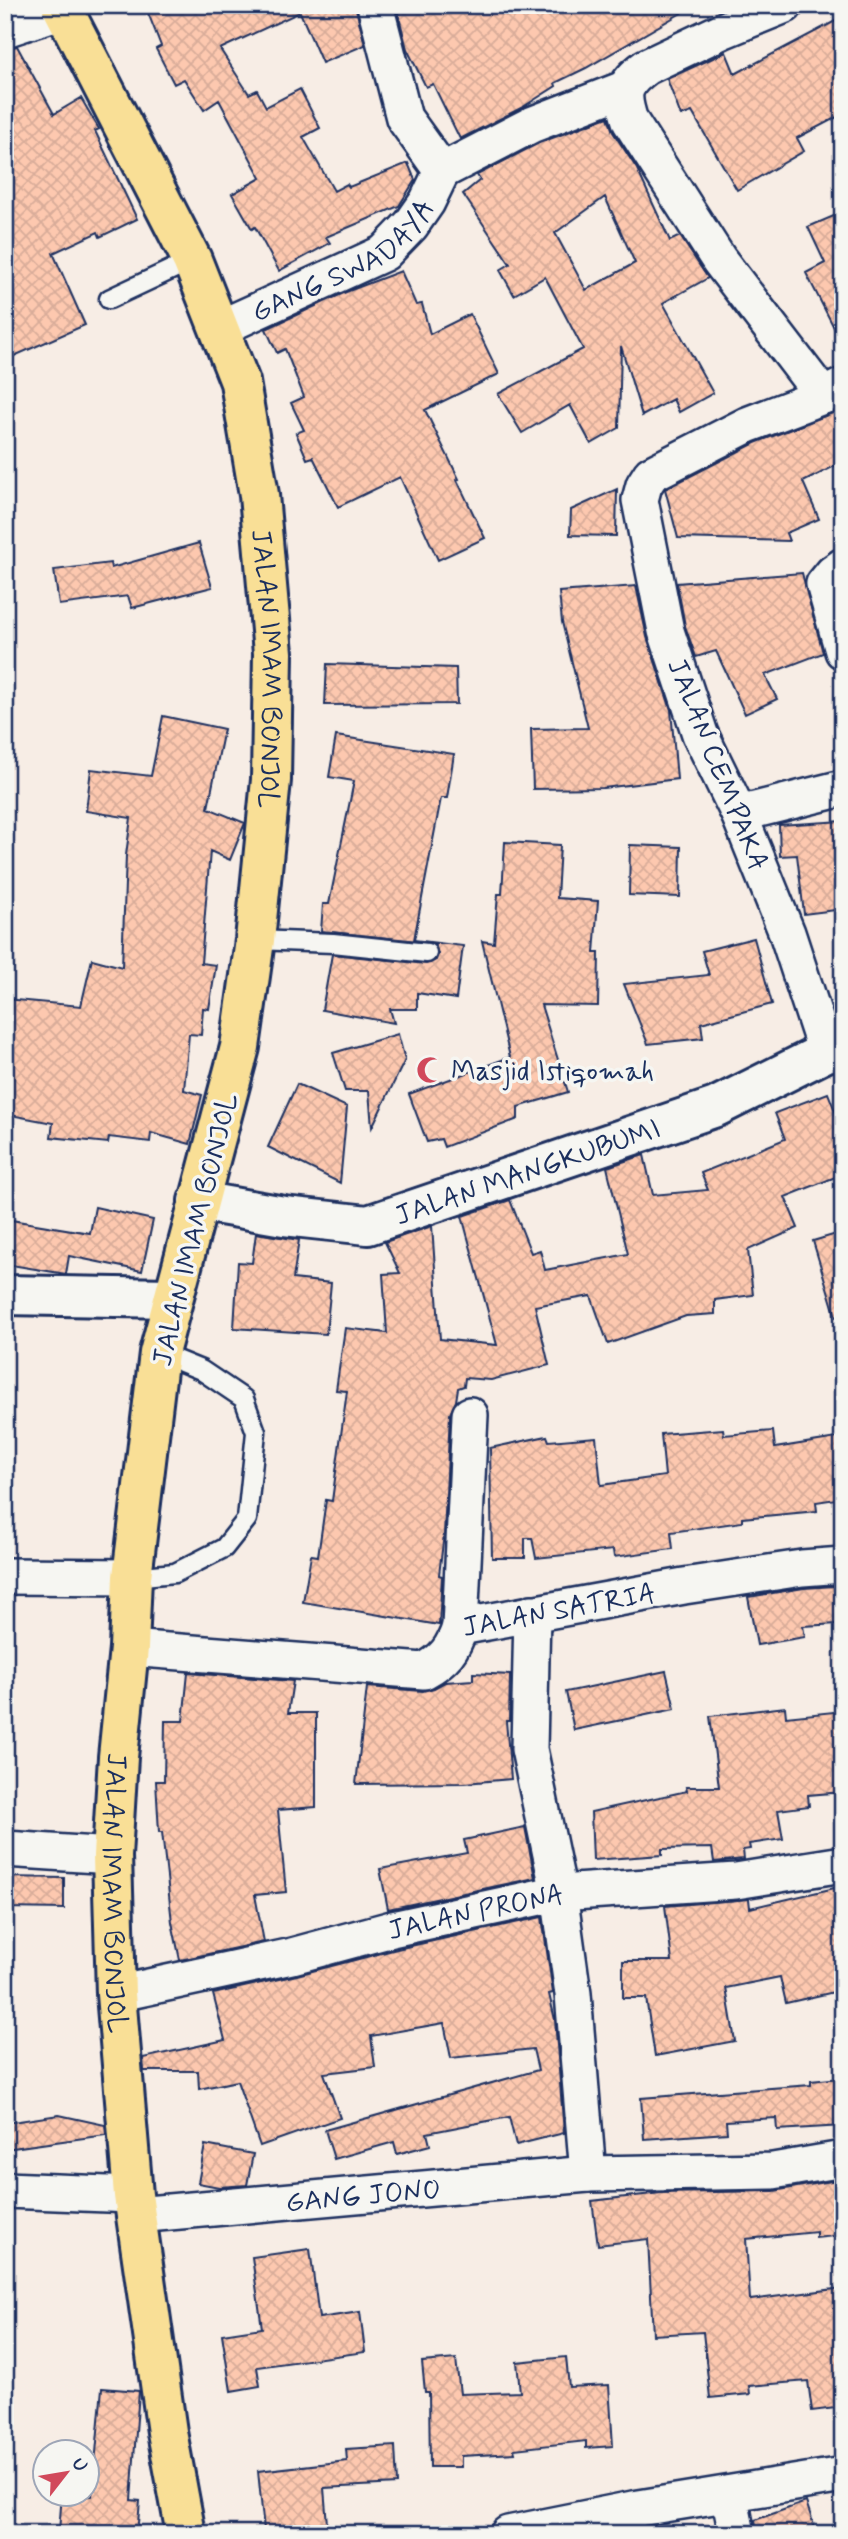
<svg xmlns="http://www.w3.org/2000/svg" width="848" height="2539" viewBox="0 0 848 2539" font-family="Mynerve,sans-serif">
<style>
.building{fill:url(#building-cross-hatch);stroke:#1b2f5e;stroke-width:2;fill-rule:evenodd}
.lines{fill:none;stroke-linecap:round;stroke-linejoin:round}
.service-casing{stroke:#1b2f5e;stroke-width:23}
.minor-casing{stroke:#1b2f5e;stroke-width:40}
.tertiary-casing{stroke:#1b2f5e;stroke-width:44}
.trunk-casing{stroke:#1b2f5e;stroke-width:44}
.service{stroke:#f6f6f2;stroke-width:18}
.minor{stroke:#f6f6f2;stroke-width:35}
.tertiary{stroke:#f6f6f2;stroke-width:38}
.trunk{stroke:#f9df96;stroke-width:38}
.labels{text-anchor:middle;stroke-width:7;stroke-linejoin:round;paint-order:stroke}
.street-label{font-size:28px;fill:#1b2f5e;stroke:#f6f6f2}
.poi-label{font-size:28px;fill:#1b2f5e;stroke:#f6f6f2;text-anchor:start}
</style>
<defs>
<pattern id="building-cross-hatch" width="8" height="8" patternUnits="userSpaceOnUse" patternTransform="scale(1.75)"><rect width="8" height="8" fill="#fdc8af"/><path d="M0 0l8 8M0 8l8-8" fill="none" stroke="#d8ac99"/></pattern>
</defs>
<rect width="100%" height="100%" fill="#f7ede5"/>
<filter id="ink" filterUnits="userSpaceOnUse"><feTurbulence type="fractalNoise" baseFrequency=".0143" numOctaves="2"/><feDisplacementMap in="SourceGraphic" scale="14" xChannelSelector="R" yChannelSelector="G"/><feConvolveMatrix kernelMatrix="1 2 1 2 8 2 1 2 1" color-interpolation-filters="sRGB"/></filter>
<g filter="url(#ink)">
<path class="building" d="M145 5H355L365 45 322 63 300 12 220 49 249 94 257 90 266 107 300 89 320 128 303 137 334 191 347 184 349 187 408 163 415 180 399 206 326 237 330 243 279 271 255 227 252 229 232 194 261 178 219 100 204 110 184 79 174 84 156 49 161 46Z
M396 5H695L586 68 555 83 556 86 523 107 460 139 433 84 426 87 407 49Z
M843 17V114L797 138 804 151 737 190 692 112 681 116 667 79 726 52 735 74Z
M17 46 54 114 81 98 99 129 95 131 137 219 100 237 98 232 53 253 85 325 5 360V49Z
M608 117 613 132 637 169 670 241 680 236 708 278 663 303 713 393 679 412 673 399 642 416 621 346 619 428 591 444 570 405 522 433 498 394 583 349 545 277 514 295 500 270 510 264 463 194 480 180 477 175 539 143ZM605 197 635 263 586 290 555 233Z
M843 212V345L806 273 825 263 808 227Z
M401 271 416 305 422 304 430 334 470 314 499 374 425 410 459 479 457 480 485 538 438 560 400 477 338 507 313 457 307 459 296 433 304 430 291 403 304 397 285 349 277 353 266 329 346 292Z
M843 409V462L803 482 819 519 786 533 789 541 678 538 665 489 755 443Z
M617 489 616 536 570 535 571 510Z
M199 543 212 587 132 608 128 596 59 605 54 570 110 563 111 568Z
M802 573 823 653 765 675 777 699 745 714 716 651 696 657 685 626 677 583Z
M636 586 647 637 671 710 677 779 603 788 533 789 531 729 588 728 562 622 559 592Z
M327 664 456 668 457 704 325 705Z
M163 716 224 729 208 808 245 823 230 860 210 851 201 963 216 965 209 1009 203 1008 201 1035 189 1034 184 1090 202 1095 190 1144 151 1133 150 1142 109 1137 108 1143 51 1137 53 1123 5 1114V999L81 1006 92 959 122 967 126 855 131 818 86 811 91 769 151 776Z
M336 736 454 754 447 798H441L414 940 463 946 456 999 417 993V1009H390L394 1023 322 1010 332 954 426 964 436 960 438 954 434 944 428 942 321 931 323 904H329L354 781 329 777Z
M843 821V909L804 914 797 855 780 856 779 825Z
M505 842 560 845 557 898 598 901 594 953H599L598 1006 541 1005 568 1092 518 1107V1119L444 1147 441 1139 427 1142 409 1094 510 1057 482 941 494 943 498 894H502Z
M630 845 681 847 680 897 629 895Z
M754 938 772 1004 701 1023 703 1038 648 1044 624 984 709 975 702 951Z
M398 1034 405 1060 372 1127 369 1091H345L333 1053Z
M297 1084 347 1107 340 1183 268 1147Z
M828 1093 843 1131V1174L785 1197 798 1228 748 1250 753 1295 715 1300V1314L686 1316 608 1344 591 1296 535 1306 549 1365 491 1380 465 1378 464 1386 458 1388 456 1401 450 1414 444 1534 439 1575 442 1576 439 1625 303 1602 311 1555 318 1556 326 1500 332 1501 347 1391 336 1390 345 1328 387 1333 383 1274 400 1273 385 1242 432 1226 440 1339 497 1345 462 1216 510 1200 531 1253 540 1250 545 1270 628 1254 607 1167 644 1155 653 1195 708 1190 701 1173 785 1139 775 1113Z
M95 1207 153 1220 142 1271 69 1256 66 1274 5 1264V1219L90 1233Z
M843 1232V1316L836 1317 813 1241Z
M256 1233 299 1240 293 1279 331 1283 326 1334 234 1328 238 1262 252 1263Z
M723 1429 724 1435 773 1431 775 1448 843 1437V1498L816 1502 817 1511 742 1518V1522L671 1532 673 1549 614 1557 613 1550 536 1558 532 1538H525V1558H492L490 1448 547 1436 549 1441 596 1437 601 1485 665 1476 661 1434Z
M835 1586 838 1624 803 1626 805 1637 757 1645 748 1597 804 1588Z
M666 1671 675 1709 574 1730 566 1692Z
M188 1673 293 1681 288 1713H316V1807L278 1810 286 1892 255 1895 264 1942 180 1960 172 1922 162 1832H159L156 1781H164L165 1721H183Z
M473 1673 510 1675 509 1721H506L511 1779 465 1783 356 1784 367 1687 423 1691 434 1688 445 1682 473 1680Z
M785 1707 786 1717 843 1711V1792L808 1795 809 1806 778 1810 783 1839 749 1844 750 1849 743 1850 744 1859 714 1862 712 1848 662 1849V1855L593 1860 591 1812 687 1791 686 1787H719L710 1716Z
M525 1827 535 1878 388 1909 380 1869 467 1853 464 1840Z
M5 1877 64 1878V1909L5 1908Z
M843 1886V1990L786 2003 780 1977 726 1988 735 2041 655 2056 646 1998H623V1961H672L665 1906 749 1899 750 1908Z
M542 1917 553 1993 549 1994 555 2020 564 2133 516 2145 509 2117 427 2133 430 2145 397 2154 394 2142 334 2159 325 2130 538 2070 533 2049 451 2058 444 2023 371 2036 375 2067 324 2073 340 2118 260 2146 237 2081 199 2089 198 2071H144L143 2058 225 2040 213 1994 297 1975 397 1949Z
M840 2078 843 2126 777 2130 776 2118 726 2121 727 2133 644 2139 641 2098 811 2085V2081Z
M59 2115 105 2125 106 2135 5 2149V2123Z
M205 2145 253 2154 247 2185 219 2187 198 2183Z
M843 2179V2235L816 2238V2232L746 2239 750 2300 843 2288V2407L812 2411 808 2381 749 2386 750 2394 710 2398 703 2332 653 2335 648 2239 598 2245 592 2201 661 2193 774 2191Z
M310 2249 319 2318 360 2312 365 2352 257 2367 260 2386 231 2391 222 2334 262 2328 252 2257Z
M566 2357 569 2387 609 2385 613 2446 586 2448V2441L514 2449 515 2453 461 2456V2467H430L429 2392H425L422 2362 456 2359 460 2394 520 2392 517 2362Z
M102 2388 139 2391 131 2500 140 2501 137 2534 59 2531 62 2494 92 2496Z
M395 2446 397 2484 324 2488 327 2524 264 2530 258 2471 347 2461 346 2449Z
M806 2502 817 2534H757L755 2520Z"/>
<g class="lines">
<defs>
<path id="service" d="M109 299 192 260
M255 940 333 943 427 953
M132 1577 175 1573 224 1548 247 1519 256 1432 244 1399 201 1370 159 1353
M633 2509 636 2534"/>
<g id="minor">
<path d="M375 5 404 118 442 171"/>
<path d="M785 5 724 30 646 67C622 85 621 93 630 121L719 260 823 396"/>
<path d="M5 29 63 10"/>
<path d="M442 171 531 125 624 89"/>
<path id="s1" d="M220 328 384 253 411 225 427 202 442 171"/>
<path d="M843 566 833 573 824 584 843 651"/>
<path d="M739 814 843 788"/>
<path d="M826 1052 787 933 739 814 700 734 666 631 640 500 644 485 651 474 747 425 823 396 843 386"/>
<path d="M5 1576 132 1577"/>
<path d="M532 1613 529 1749 559 1893 573 1994 588 2174"/>
<path d="M460 1627 470 1415"/>
<path id="s2" d="M129 1648 424 1671C444 1660 453 1649 460 1627L684 1586 802 1568 843 1565"/>
<path d="M5 1849 112 1856"/>
<path id="s3" d="M116 1994 292 1956 392 1929 559 1893 736 1881 843 1864"/>
<path d="M5 2190 133 2195"/>
<path id="s4" d="M136 2215 588 2174 773 2171 843 2159"/>
<path d="M729 2494 737 2534"/>
<path d="M508 2534 633 2509 843 2475"/>
</g>
<g id="tertiary">
<path id="s5" d="M198 1201 284 1216 368 1225 716 1107 826 1052 843 1049"/>
<path d="M5 1295 171 1298"/>
</g>
<g id="trunk">
<path id="s6" d="M61 5 192 260 240 382 259 495 273 653 271 780 255 940 240 1047 159 1353 132 1577 129 1648 118 1757 112 1856 116 1994 133 2195 167 2432 186 2534"/>
</g>
</defs>
<use href="#service" class="service-casing"/>
<use href="#minor" class="minor-casing"/>
<use href="#tertiary" class="tertiary-casing"/>
<use href="#trunk" class="trunk-casing"/>
<use href="#service" class="service"/>
<use href="#minor" class="minor"/>
<use href="#tertiary" class="tertiary"/>
<use href="#trunk" class="trunk"/>
</g>
</g>
<defs>
<symbol id="mosque-bare" viewBox="-9 -9 18 18"><path d="M3.5-4.9A6 6 0 1 0 3.5 4.9A5 5 0 1 1 3.5-4.9Z" fill="#d1495b" stroke="#f6f6f2" stroke-width="2.5" paint-order="stroke"/></symbol>
</defs>
<g fill-rule="evenodd">
<use href="#mosque-bare" x="411" y="1051" width="38" height="38"/>
</g>
<g class="labels">
<g class="street-label">
<text dy="10" stroke="none"><textPath href="#s1" startOffset="142">GANG SWADAYA</textPath></text>
<text dy="10" stroke="none"><textPath href="#s6" startOffset="707">JALAN IMAM BONJOL</textPath></text>
<text transform="translate(719 764) rotate(68)" y="10">JALAN CEMPAKA</text>
<text dy="10" stroke="none"><textPath href="#s5" startOffset="340">JALAN MANGKUBUMI</textPath></text>
<text transform="translate(194 1229) rotate(-76)" y="10">JALAN IMAM BONJOL</text>
<text dy="10" stroke="none"><textPath href="#s2" startOffset="455">JALAN SATRIA</textPath></text>
<text dy="10" stroke="none"><textPath href="#s6" startOffset="1946">JALAN IMAM BONJOL</textPath></text>
<text dy="10" stroke="none"><textPath href="#s3" startOffset="369">JALAN PRONA</textPath></text>
<text dy="10" stroke="none"><textPath href="#s4" startOffset="228">GANG JONO</textPath></text>
</g>
<g class="poi-label">
<text x="451" y="1080">Masjid Istiqomah</text>
</g>
</g>
<rect width="848" height="2539" fill="none" stroke="#f6f6f2" stroke-width="28"/>
<rect x="14" y="14" width="820" height="2511" fill="none" stroke="#1b2f5e" stroke-width="2.5" filter="url(#ink)"/>
<g transform="translate(66 2473) rotate(59)"><circle r="33" fill="#f6f6f2" stroke="#9ea6b7" stroke-width="2"/>
<path d="M0-5L12 26L0 18L-12 26Z" fill="#d1495b"/>
<text y="-10" font-size="19" font-weight="bold" text-anchor="middle" fill="#1b2f5e">U</text>
</g>
</svg>
